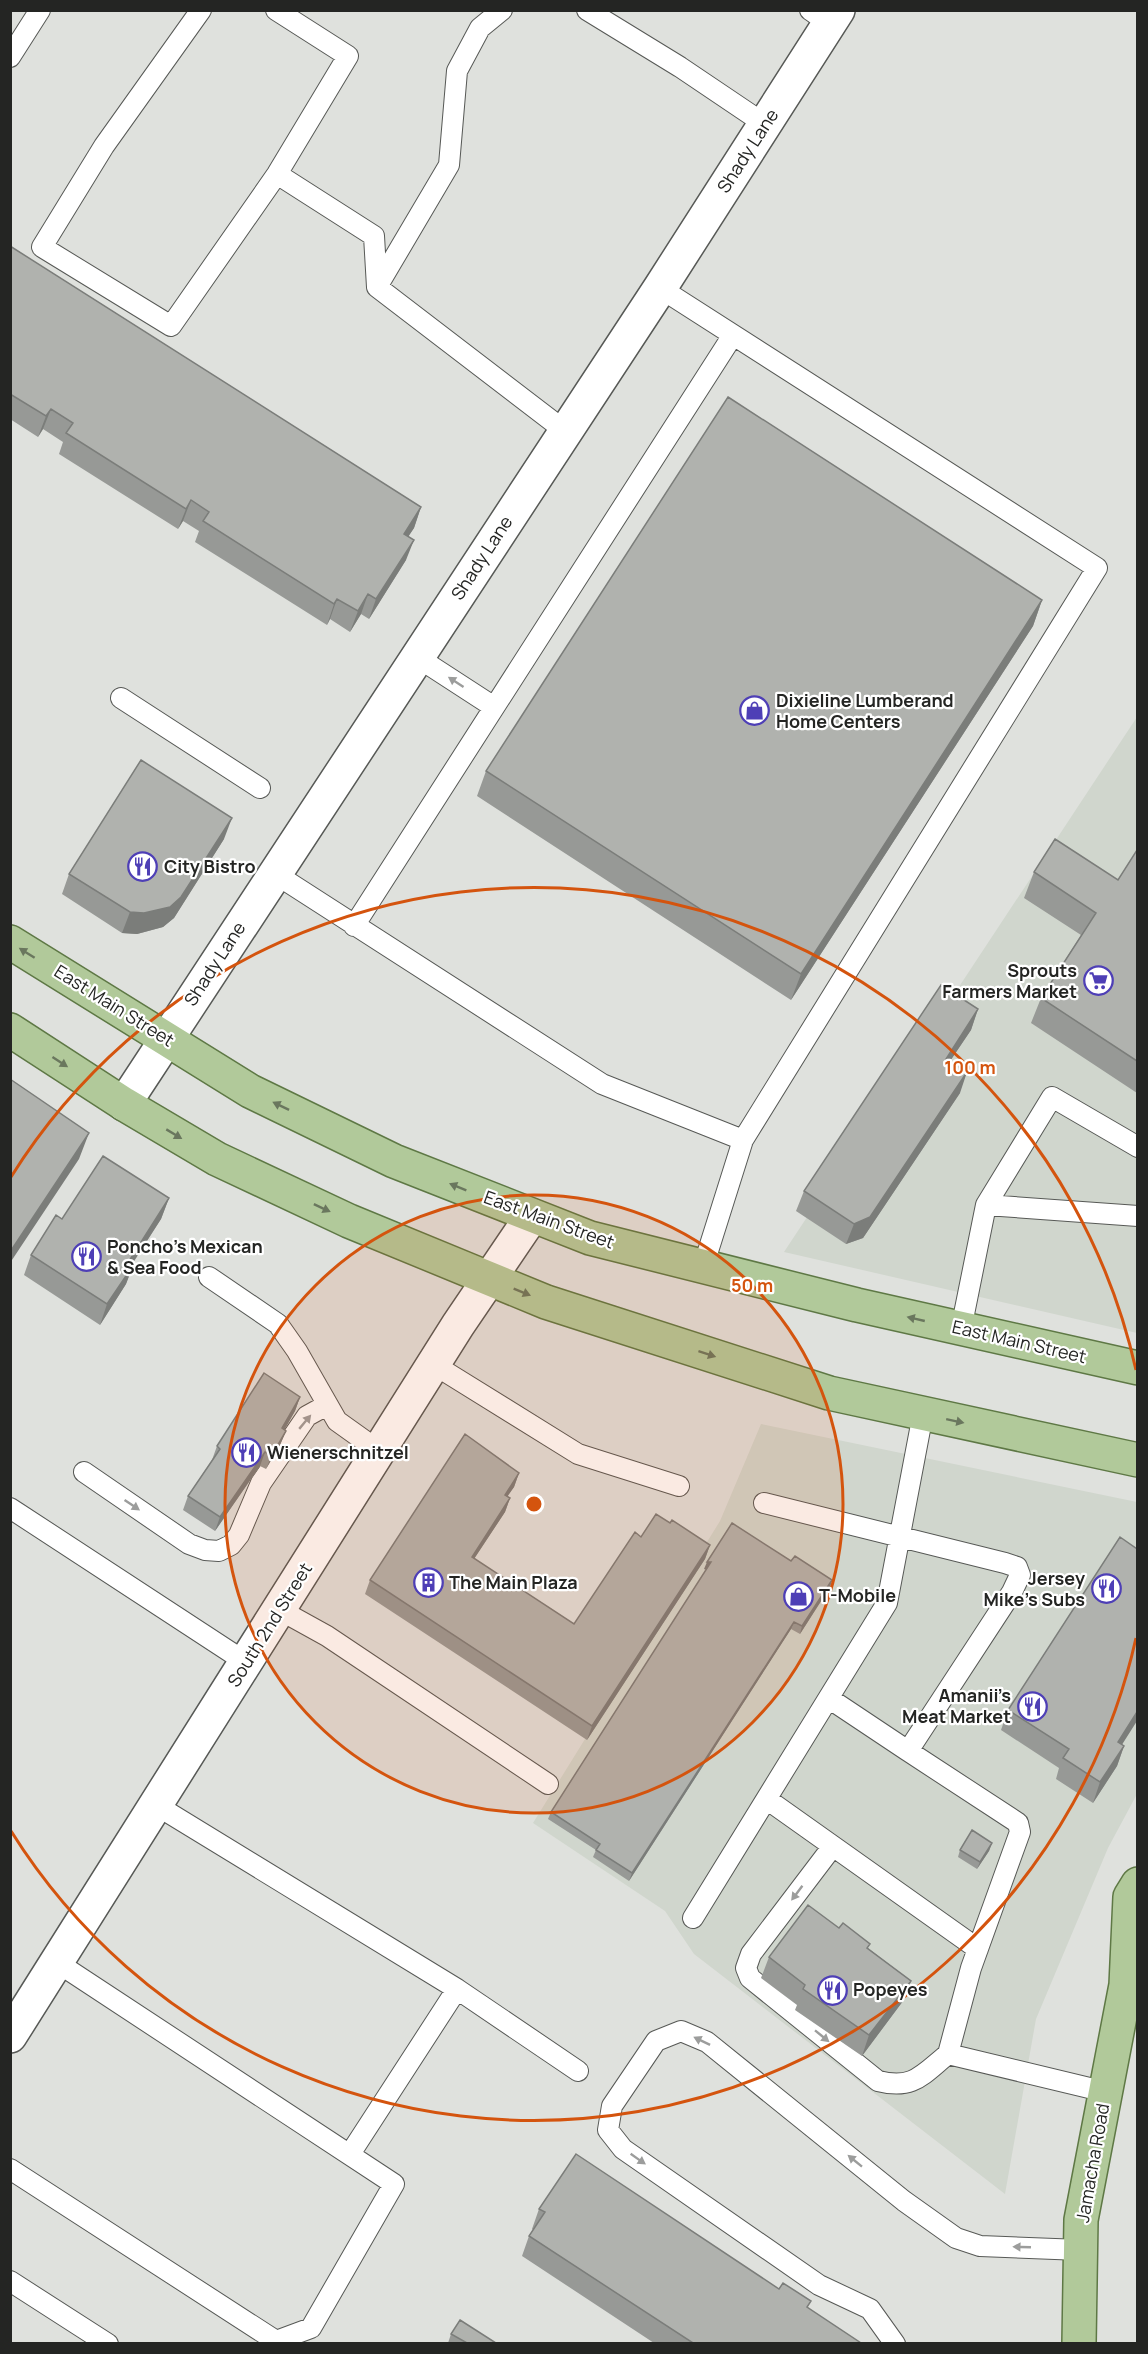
<svg xmlns="http://www.w3.org/2000/svg" width="1148" height="2354" viewBox="0 0 1148 2354" font-family="Manrope,sans-serif">
<style>
.built{fill:#d0d6cd}
.lines{fill:none;stroke-linecap:round;stroke-linejoin:round}
.lane-casing{stroke:#575956;stroke-width:22}
.street-casing{stroke:#575956;stroke-width:36}
.primary-casing{stroke:#5e7845;stroke-width:36}
.lane{stroke:#fff;stroke-width:20}
.street{stroke:#fff;stroke-width:33}
.primary{stroke:#b1c99a;stroke-width:33}
.wall{fill:#979996}
.shaded-wall{fill:#7b7d7a}
.building{fill:#b0b2ae;stroke:#7b7d7a;stroke-width:1.5}
.oneway{fill:#9c9d9c}
.oneway2{fill:#6a775e}
.ring{fill:none;stroke:#d4540e;stroke-width:3}
.labels{text-anchor:middle;stroke-width:4.5;stroke-linejoin:round;paint-order:stroke}
.street-label{font-size:18px;fill:#242523;stroke:#fff}
.poi-label{font-size:18px;font-weight:bold;fill:#242523;stroke:#fff;text-anchor:start}
.centre{fill:#d4540e;stroke:#fff;stroke-width:3}
.ring-label{font-size:18px;text-anchor:middle;font-weight:bold;fill:#d4540e;stroke:#fff;stroke-width:4.5;stroke-linejoin:round;paint-order:stroke}
</style>
<rect width="100%" height="100%" fill="#dfe1dd"/>
<path class="built" d="M1137 717V1333L784 1252Z
M761 1424 1137 1502V1794L1108 1848 1036 2019 1005 2194 694 1954 665 1911 533 1823 720 1521Z"/>
<g class="lines">
<defs>
<path id="lane" d="M201 10 104 146 42 247 171 326 277 174 348 56 276 10
M502 10 480 28 457 71 449 165 377 287 565 431
M587 10 680 67 766 125
M810 10 830 24
M10 57 40 10
M277 174 374 236 377 287
M660 288 1097 568 743 1140
M417 657 494 707
M121 698 260 788
M274 873 602 1084 743 1140 703 1267
M354 926 733 335
M1138 1147 1052 1097 986 1205 1138 1216
M209 1277 278 1324 297 1351 337 1421 379 1451
M961 1329 986 1205
M433 1364 578 1454 679 1486
M84 1472 189 1544 205 1550 219 1551 231 1545 239 1535 261 1483 307 1416 327 1405
M764 1503 1005 1563 1017 1567 1020 1575 1012 1592 908 1751 830 1699
M10 1508 247 1663
M280 1610 327 1636 548 1784
M908 1751 1018 1823 1020 1832 971 1968 948 2054 1106 2092
M768 1800 978 1949
M156 1805 457 1989 578 2071
M833 1846 751 1954 746 1968 750 1978 878 2081C913 2090 922 2075 948 2054
M693 1918 887 1603 923 1414
M350 2154 457 1989
M10 2169 276 2341 311 2328 394 2184 58 1963
M10 2281 108 2344
M895 2344 870 2309 819 2285 623 2149 608 2130 612 2106 656 2041 681 2031 707 2042 904 2201 956 2238 980 2246 1081 2250"/>
<path id="street" d="M124 1104 660 288 838 10
M10 2036 458 1325 532 1216"/>
<path id="primary" d="M10 942 250 1091 394 1161 590 1238 857 1305 1138 1368
M10 1030 124 1104 217 1159 349 1221 546 1302 829 1393 1138 1460
M1079 2344 1081 2220 1126 1985 1130 1897 1138 1884"/>
</defs>
<use href="#lane" class="lane-casing"/>
<use href="#street" class="street-casing"/>
<use href="#primary" class="primary-casing"/>
<use href="#lane" class="lane"/>
<use href="#street" class="street"/>
<use href="#primary" class="primary"/>
</g>
<path class="wall" d="M10 246 421 507 414 528 408 536 406 560 369 619 361 614 350 632 330 619 327 625 195 542 199 531 183 521 178 529 59 454 63 442 43 429 38 437 10 419Z
M1042 600 1033 626 791 1000 477 796 486 771Z
M224 839 174 918 163 927 137 934 122 933 62 894 69 874Z
M1137 850V1093L1031 1023 1041 998 1081 935 1024 898 1034 872 1118 880Z
M978 1009 971 1030 950 1061 960 1093 863 1238 846 1244 796 1211 804 1191Z
M169 1198 161 1219 133 1263 126 1284 100 1325 24 1275 31 1255Z
M300 1397 295 1411 284 1430 286 1431 280 1445 266 1469 260 1466 215 1531 183 1510 188 1496 212 1460 217 1446Z
M519 1473 514 1487 507 1496 510 1498 505 1512 474 1559 574 1624 641 1537 670 1523 710 1545 705 1559 587 1740 365 1594 370 1580Z
M791 1561 832 1580 830 1587 800 1634 791 1629 629 1881 593 1857 596 1850 548 1819 551 1812 707 1570 704 1569Z
M1008 1710 1124 1746 1117 1766 1093 1803 1056 1779 1059 1768 1001 1730Z
M992 1843 989 1851 977 1869 958 1857 960 1850Z
M839 1928 868 1948 911 1981 903 2001 862 2056 795 2010 797 2005 761 1978 769 1957Z
M539 2209 808 2308 861 2343H654L522 2256 529 2236 533 2230 532 2229Z
M451 2334 496 2343H448Z"/>
<path class="shaded-wall" d="M51 409 43 429 38 437 46 416Z
M191 500 183 521 178 529 186 509Z
M421 507 414 528 397 554 404 534Z
M414 540 406 560 369 619 376 599Z
M368 594 361 614 350 632 358 611Z
M337 599 330 619 327 625 334 604Z
M1042 600 1033 626 791 1000 801 974Z
M232 818 224 839 174 918 163 927 137 934 122 933 130 912Z
M978 1009 971 1030 938 1079 946 1059Z
M967 1072 960 1093 863 1238 846 1244 854 1224Z
M89 1133 79 1159 10 1263V1252Z
M169 1198 161 1219 121 1281 129 1261Z
M134 1264 126 1284 100 1325 107 1304Z
M300 1397 295 1411 277 1443 282 1428Z
M286 1431 280 1445 266 1469 272 1455Z
M265 1452 260 1466 215 1531 220 1517Z
M519 1473 514 1487 499 1509 505 1495Z
M510 1498 505 1512 466 1571 472 1557Z
M710 1545 705 1559 587 1740 592 1726Z
M707 1562H711L709 1570 704 1569Z
M832 1580 830 1587 800 1634 802 1626Z
M794 1622 791 1629 629 1881 632 1873Z
M1137 1712V1721L1111 1762 1118 1742Z
M1124 1746 1117 1766 1093 1803 1100 1782Z
M992 1843 989 1851 977 1869 980 1862Z
M911 1981 903 2001 862 2056 869 2035Z"/>
<path class="building" d="M10 246 421 507 404 534 414 540 376 599 368 594 358 611 337 599 334 604 203 521 209 512 191 500 186 509 66 433 73 423 51 409 46 416 10 394Z
M728 397 1042 600 801 974 486 771Z
M141 760 232 818 181 897 170 907 144 913 130 912 69 874Z
M1055 839 1118 880 1137 850V1061L1041 998 1096 913 1034 872Z
M941 985 978 1009 946 1059 967 1072 870 1217 854 1224 804 1191Z
M10 1079 89 1133 10 1252Z
M103 1156 169 1198 129 1261 134 1264 107 1304 31 1255 56 1215 62 1219Z
M264 1373 300 1397 282 1428 286 1431 272 1455 265 1452 220 1517 188 1496 220 1449 217 1446Z
M465 1434 519 1473 505 1495 510 1498 472 1557 574 1624 635 1532 641 1537 656 1514 670 1523 672 1520 710 1545 592 1726 370 1580Z
M732 1523 791 1561 795 1556 832 1580 802 1626 794 1622 632 1873 596 1850 600 1844 551 1812 711 1562H707Z
M1120 1537 1137 1549V1712L1118 1742 1124 1746 1100 1782 1063 1758 1069 1749 1008 1710Z
M972 1830 992 1843 980 1862 960 1850Z
M808 1905 839 1928 843 1923 870 1944 867 1948 911 1981 869 2035 803 1989 805 1985 769 1957Z
M576 2154 779 2289 783 2283 811 2301 807 2307 861 2343H693L529 2236 545 2212 539 2209Z
M460 2320 496 2343H467L451 2334Z"/>
<defs><path id="oneway-solid" d="M-6-.8H1V-3.2L6.5 0L1 3.2V.8H-6Z" transform="scale(1.5)"/></defs>
<g class="oneway">
<use href="#oneway-solid" transform="translate(456 682) rotate(-147)"/>
<use href="#oneway-solid" transform="translate(305 1422) rotate(-50)"/>
<use href="#oneway-solid" transform="translate(132 1505) rotate(34)"/>
<use href="#oneway-solid" transform="translate(797 1893) rotate(127)"/>
<use href="#oneway-solid" transform="translate(822 2036) rotate(39)"/>
<use href="#oneway-solid" transform="translate(702 2041) rotate(-154)"/>
<use href="#oneway-solid" transform="translate(638 2159) rotate(35)"/>
<use href="#oneway-solid" transform="translate(855 2161) rotate(-141)"/>
<use href="#oneway-solid" transform="translate(1022 2247) rotate(-178)"/>
</g>
<g class="oneway2">
<use href="#oneway-solid" transform="translate(27 953) rotate(-148)"/>
<use href="#oneway-solid" transform="translate(60 1062) rotate(33)"/>
<use href="#oneway-solid" transform="translate(281 1106) rotate(-154)"/>
<use href="#oneway-solid" transform="translate(174 1134) rotate(31)"/>
<use href="#oneway-solid" transform="translate(458 1187) rotate(-158)"/>
<use href="#oneway-solid" transform="translate(322 1208) rotate(25)"/>
<use href="#oneway-solid" transform="translate(522 1292) rotate(22)"/>
<use href="#oneway-solid" transform="translate(916 1319) rotate(-167)"/>
<use href="#oneway-solid" transform="translate(707 1354) rotate(18)"/>
<use href="#oneway-solid" transform="translate(955 1421) rotate(12)"/>
</g>
<circle cx="534" cy="1504" r="309" fill="#d4540e" fill-opacity=".12"/>
<g class="ring">
<circle cx="534" cy="1504" r="309"/>
<path d="M1136 1638A617 617 0 0 1 11 1831M11 1177A617 617 0 0 1 1136 1370"/>
</g>
<defs>
<symbol id="shop-ring" viewBox="-11 -11 22 22"><circle r="9.5" fill="#fff" stroke="#4e3fb6" stroke-width="1.5"/><path d="M-5-2.5h2.3a2.7 3.5 0 0 1 5.4 0H5L5.5 6h-11ZM-1.5-2.5h3a1.5 2.3 0 0 0-3 0Z" fill="#4e3fb6"/></symbol>
<symbol id="restaurant-ring" viewBox="-11 -11 22 22"><circle r="9.5" fill="#fff" stroke="#4e3fb6" stroke-width="1.5"/><path d="M-5-6h1v4h1v-4h1v4h1v-4h1v5L-1.5 .5V6h-2V.5L-5-1ZM5-6V6H3V1.5H1.5Q1.5-4 5-6Z" fill="#4e3fb6"/></symbol>
<symbol id="supermarket-ring" viewBox="-11 -11 22 22"><circle r="9.5" fill="#fff" stroke="#4e3fb6" stroke-width="1.5"/><path d="M-6-5.5h2.5l.6 2H6L4.5 2H-2.5L-4.4-4H-6ZM-1.5 3.2a1.3 1.3 0 1 0 .1 0ZM3 3.2a1.3 1.3 0 1 0 .1 0Z" fill="#4e3fb6"/></symbol>
<symbol id="building-ring" viewBox="-11 -11 22 22"><circle r="9.5" fill="#fff" stroke="#4e3fb6" stroke-width="1.5"/><path d="M-4-6H4V6H1V3H-1V6H-4ZM-2.5-4.3h1.7v1.8h-1.7ZM.8-4.3h1.7v1.8H.8ZM-2.5-1h1.7V.8h-1.7ZM.8-1h1.7V.8H.8Z" fill="#4e3fb6"/></symbol>
</defs>
<g fill-rule="evenodd">
<use href="#shop-ring" x="738" y="694" width="33" height="33"/>
<use href="#restaurant-ring" x="126" y="850" width="33" height="33"/>
<use href="#supermarket-ring" x="1082" y="964" width="33" height="33"/>
<use href="#restaurant-ring" x="70" y="1240" width="33" height="33"/>
<use href="#restaurant-ring" x="230" y="1436" width="33" height="33"/>
<use href="#building-ring" x="412" y="1566" width="33" height="33"/>
<use href="#restaurant-ring" x="1090" y="1572" width="33" height="33"/>
<use href="#shop-ring" x="782" y="1580" width="33" height="33"/>
<use href="#restaurant-ring" x="1016" y="1690" width="33" height="33"/>
<use href="#restaurant-ring" x="816" y="1974" width="33" height="33"/>
</g>
<g class="labels">
<g class="street-label">
<text transform="translate(748 151) rotate(-57)" y="6">Shady Lane</text>
<text transform="translate(482 558) rotate(-57)" y="6">Shady Lane</text>
<text transform="translate(215 964) rotate(-57)" y="6">Shady Lane</text>
<text transform="translate(114 1006) rotate(32)" y="6">East Main Street</text>
<text transform="translate(549 1220) rotate(20)" y="6">East Main Street</text>
<text transform="translate(1019 1342) rotate(13)" y="6">East Main Street</text>
<text transform="translate(270 1625) rotate(-58)" y="6">South 2nd Street</text>
<text transform="translate(1093 2163) rotate(-80)" y="6">Jamacha Road</text>
</g>
<g class="poi-label">
<text x="776" y="707">Dixieline Lumberand<tspan x="776" dy="21">Home Centers</tspan></text>
<text x="164" y="873">City Bistro</text>
<text x="1077" y="977" text-anchor="end">Sprouts<tspan x="1077" dy="21">Farmers Market</tspan></text>
<text x="107" y="1253">Poncho's Mexican<tspan x="107" dy="21">&amp; Sea Food</tspan></text>
<text x="267" y="1459">Wienerschnitzel</text>
<text x="1085" y="1585" text-anchor="end">Jersey<tspan x="1085" dy="21">Mike's Subs</tspan></text>
<text x="449" y="1589">The Main Plaza</text>
<text x="819" y="1602">T-Mobile</text>
<text x="1011" y="1702" text-anchor="end">Amanii’s<tspan x="1011" dy="21">Meat Market</tspan></text>
<text x="853" y="1996">Popeyes</text>
</g>
</g>
<circle cx="534" cy="1504" r="9" class="centre"/>
<g class="ring-label">
<text x="970" y="1074">100 m</text>
<text x="752" y="1292">50 m</text>
</g>
<rect width="1148" height="2354" fill="none" stroke="#242523" stroke-width="24"/>
</svg>
